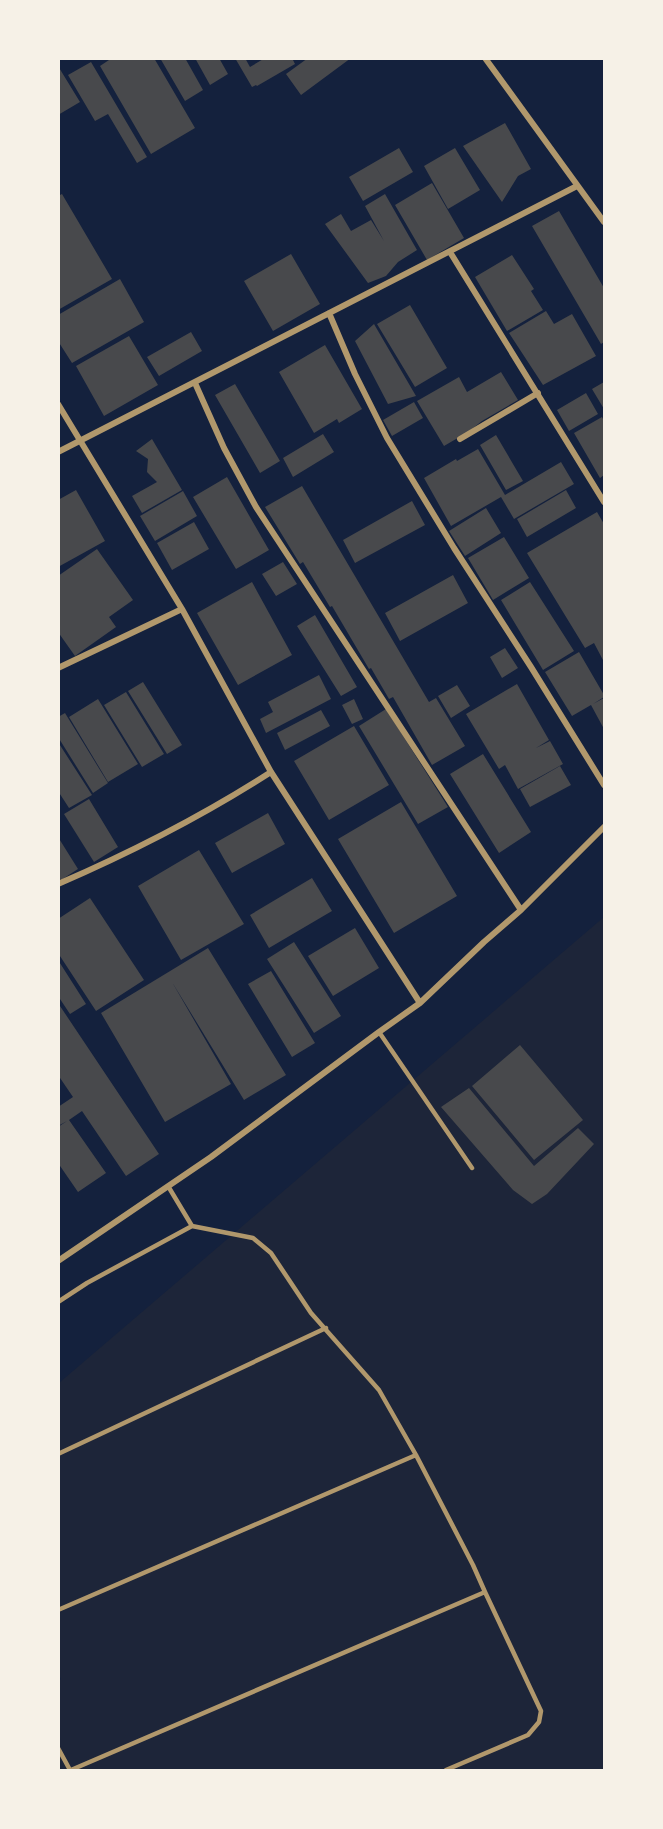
<svg xmlns="http://www.w3.org/2000/svg" width="663" height="1829" viewBox="0 0 663 1829" font-family="'Space Grotesk',sans-serif">
<style>
.green{fill:#1d2539}
.building{fill:#48494c}
.lines{fill:none;stroke-linecap:round;stroke-linejoin:round}
.service{stroke:#b1986c;stroke-width:4.5}
.minor{stroke:#b1986c;stroke-width:6}
</style>
<rect width="100%" height="100%" fill="#14213d"/>
<path class="green" d="M604 917V1770H59L58 1681 61 1679 59 1676V1383Z"/>
<path class="building" d="M112 58H154L195 128 151 154 100 66Z
M160 58H185L203 90 185 101Z
M195 58H219L228 74 210 85Z
M235 58H245L250 67 265 58H292L295 64 257 86 256 85 252 87Z
M308 58H351L301 95 286 74Z
M91 62 147 157 137 163 108 114 95 121 68 75Z
M58 66 80 102 58 115Z
M505 123 531 169 518 176 502 202 463 146Z
M399 148 413 172 363 201 349 177Z
M455 148 480 190 448 209 424 166Z
M432 183 464 238 427 260 395 205Z
M62 194 112 279 58 310V196Z
M385 194 417 250 398 262 386 276 368 283 325 224 341 214 351 231 371 220 384 241 365 206Z
M559 211 604 288V342L601 344 532 226Z
M291 254 320 304 273 331 244 281Z
M512 255 534 289 531 291 543 310 507 331 475 277Z
M120 279 144 322 72 363 58 341V315Z
M410 305 447 368 415 387 377 324Z
M546 311 554 324 572 314 596 356 543 385 509 333Z
M374 324 416 396 388 404 355 341Z
M191 332 202 351 159 376 147 357Z
M129 336 158 385 104 416 76 366Z
M325 345 362 409 339 423 337 419 314 433 279 372Z
M501 372 518 400 482 421 468 432 444 446 417 401 459 377 467 392Z
M604 382V409L592 389Z
M235 384 280 461 260 473 215 395Z
M586 393 598 414 569 431 557 410Z
M414 402 423 418 392 436 383 420Z
M602 417 604 421V475L600 478 574 433Z
M323 434 334 452 293 477 283 458Z
M496 435 523 481 506 490 480 445Z
M152 439 182 490 142 513 132 496 157 482 147 472 148 459 136 451Z
M478 449 505 495 561 462 574 484 514 519 501 497 451 526 424 478 456 459 457 461Z
M227 477 269 550 236 569 193 497Z
M302 486 429 702 436 698 465 746 432 765 393 697 389 699 371 668 369 669 332 606 330 607 303 562 300 564 265 507Z
M76 490 105 541 58 567V500Z
M566 490 576 508 527 537 517 519Z
M183 491 197 516 155 541 140 516Z
M412 501 425 525 355 563 343 540Z
M486 508 501 533 465 556 449 531Z
M597 512 604 524V662L594 643 585 648 527 553Z
M194 522 209 549 172 570 157 543Z
M504 537 529 578 493 600 468 558Z
M97 549 133 600 109 617 116 627 75 656 58 632V576Z
M283 562 297 584 276 596 262 574Z
M453 575 468 603 400 641 385 613Z
M252 582 292 655 238 685 197 613Z
M530 582 574 651 543 670 501 600Z
M315 615 357 687 341 696 297 626Z
M505 648 518 668 502 678 490 657Z
M579 652 604 695V697L593 704 604 698V729L591 705 572 716 545 672Z
M319 675 331 699 266 733 260 719 273 712 268 702Z
M143 682 182 745 167 754 128 691Z
M517 684 549 740 536 748 550 741 563 764 518 789 505 765 499 769 466 714Z
M457 685 470 706 451 718 438 696Z
M126 692 164 754 142 767 104 705Z
M98 699 138 764 108 782 69 717Z
M354 699 363 719 352 724 342 705Z
M386 709 448 807 418 824 359 726Z
M321 710 330 726 285 750 277 733Z
M65 713 108 783 93 793 58 737V717Z
M354 726 389 785 329 820 294 761Z
M58 742 92 795 69 808 58 791Z
M483 754 531 832 499 853 450 774Z
M560 766 571 785 530 807 520 789Z
M89 799 118 847 94 862 64 814Z
M401 802 457 896 394 933 338 839Z
M268 813 285 844 232 873 215 843Z
M58 837 78 869 61 880 58 875Z
M199 850 244 924 181 960 138 886Z
M312 878 332 911 269 948 250 915Z
M90 898 144 980 96 1011 58 953V919Z
M355 928 379 968 333 996 308 956Z
M294 942 341 1016 314 1033 267 959Z
M208 948 286 1075 244 1100 172 982 231 1084 165 1122 101 1013Z
M58 960 86 1004 70 1014 58 996Z
M271 971 315 1043 292 1057 248 984Z
M58 1003 159 1154 126 1176 82 1111 69 1120 106 1173 78 1192 58 1163V1127L67 1121 58 1126V1107L73 1097 58 1075Z
M520 1045 583 1120 534 1160 472 1086Z
M469 1088 534 1166 578 1128 594 1144 547 1194 532 1204 513 1190 441 1107Z"/>
<g class="lines">
<path class="service" d="M379 1032 472 1168
M168 1186 192 1226
M58 1302 87 1283 192 1226 253 1238 271 1253 311 1313 379 1390 416 1455 473 1565 485 1592 71 1770
M58 1454 326 1328
M58 1610 416 1455
M58 1748 70 1770
M446 1770 528 1735 539 1722 541 1711 485 1592"/>
<path class="minor" d="M485 58 604 222
M450 252 604 502
M329 313 355 374 387 438 454 548 531 667 604 785
M195 383 224 448 256 507 521 910
M58 404 182 609 271 772 420 1003
M460 439 538 393
M58 452 577 186
M58 668 182 609
M58 884C132 852 204 815 271 772
M58 1261 211 1157 379 1032 420 1003 484 942 521 910 604 827"/>
</g>
<rect width="663" height="1829" fill="none" stroke="#f6f1e7" stroke-width="120"/>
</svg>
